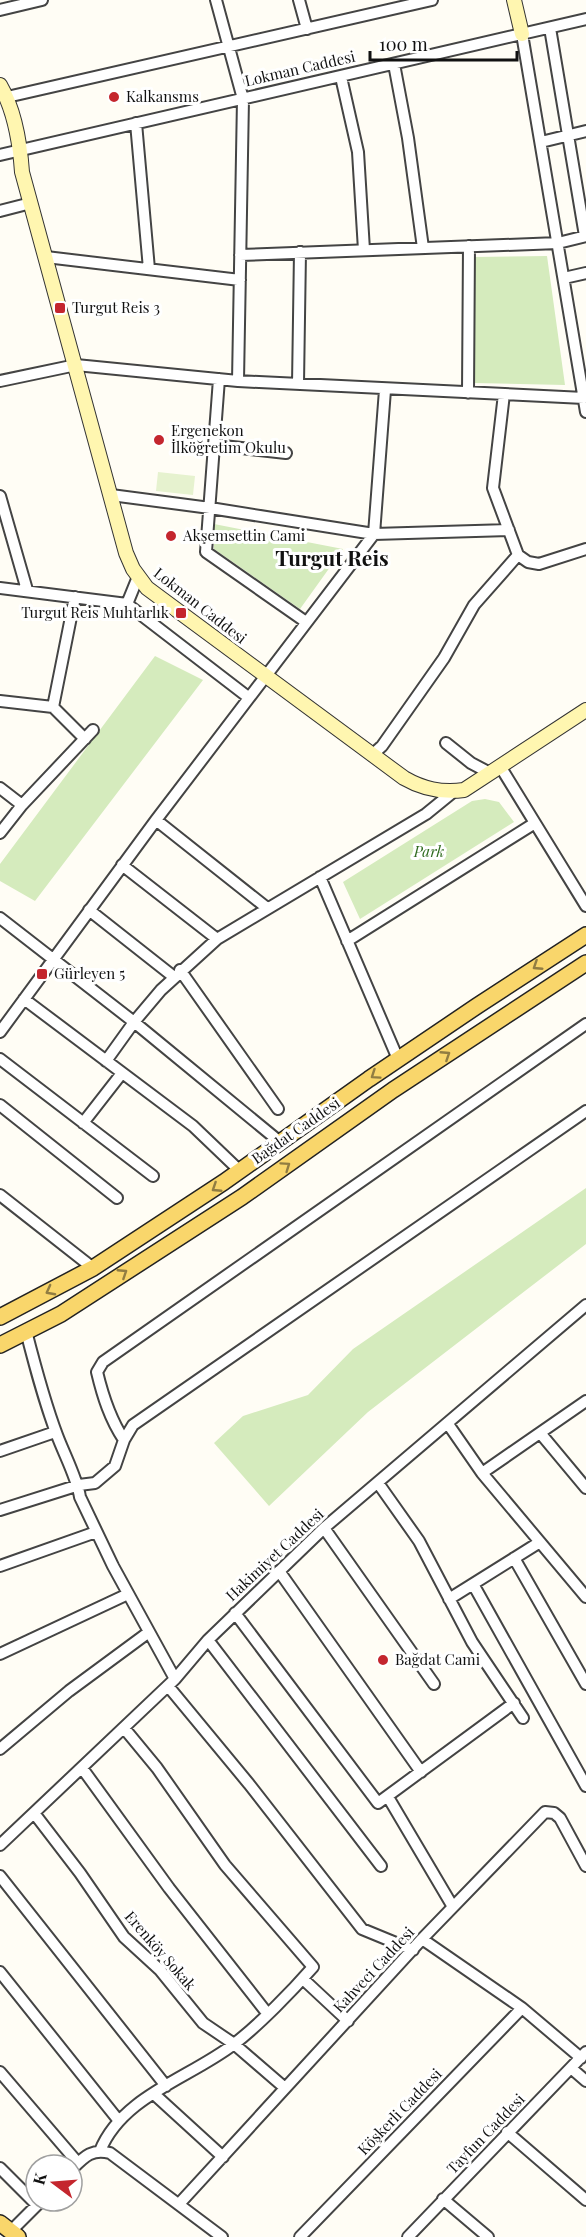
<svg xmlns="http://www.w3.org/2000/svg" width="586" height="2237" viewBox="0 0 586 2237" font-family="'Playfair Display',serif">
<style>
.green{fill:#d5ebbd}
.pitch{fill:#e6f2cf}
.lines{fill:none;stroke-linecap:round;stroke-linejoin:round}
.street-casing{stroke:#444;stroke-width:14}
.secondary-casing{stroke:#333;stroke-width:16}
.primary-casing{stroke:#222;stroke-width:18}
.street{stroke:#fff;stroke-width:10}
.secondary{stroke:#fff6b0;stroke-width:14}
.primary{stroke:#f9d66b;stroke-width:15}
.oneway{stroke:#917d42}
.poi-dot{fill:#c4262e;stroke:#fff;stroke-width:2}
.labels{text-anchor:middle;stroke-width:6;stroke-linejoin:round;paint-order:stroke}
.street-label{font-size:15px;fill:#111;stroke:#fff}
.poi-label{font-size:15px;fill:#111;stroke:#fff;text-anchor:start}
.park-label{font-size:15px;font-style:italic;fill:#2f6b1f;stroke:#fff}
.district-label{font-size:21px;font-weight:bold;fill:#111;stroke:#fff}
</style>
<rect width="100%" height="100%" fill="#fffdf5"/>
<path class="green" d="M547 256 565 385 474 383V257Z
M214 524 343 549 300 609 214 549Z
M155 656 203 680 35 901 0 881V864Z
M485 799 499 802 514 822 360 919 343 882 472 801Z
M586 1188V1244L368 1412 269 1506 214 1443 243 1416 308 1395 353 1349Z"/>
<path class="pitch" d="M158 472 195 476 193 495 156 491Z"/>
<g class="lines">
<defs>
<path id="street" d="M216 0 243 99 238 381
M299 0 307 29
M0 10 42 0
M550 28 585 236
M522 34 586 412
M394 64 408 138 423 248
M341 77 358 152 364 250
M7 97 432 0
M136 123 149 269
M541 142 586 131
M0 155 586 19
M0 211 31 203
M240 255 558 243 586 236
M46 257 240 280
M564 278 586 273
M219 379 206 552 306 622
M0 381 76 365 238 381 584 398
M298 384 300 252
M468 393 469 246
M504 394 493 488 518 555 528 562 539 564 586 549
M214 445 286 453
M111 495 210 508 374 534 509 530
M0 496 27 590
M138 577 127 604 248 697
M0 588 127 604
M75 597 53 707 85 739
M0 701 53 707
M446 743 471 763 490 773
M372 755 382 746 444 658 474 605 518 555
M500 766 586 906
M0 788 22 805
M156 820 267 908
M0 833 22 805 93 730
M122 865 217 939
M320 877 398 1059
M89 910 174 977
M0 918 134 1022 280 1142
M347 941 535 823
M180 970 278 1109
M24 999 193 1126 240 1171
M0 1032 156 820 374 534 385 390
M0 1059 153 1176
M106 1061 134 1022 161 990 217 939 426 814 453 792
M0 1105 117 1198
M83 1123 122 1073
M0 1195 93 1268
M26 1331C35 1366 44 1401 57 1435 64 1454 77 1478 80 1497L113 1566 175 1679
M448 1424 482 1473 586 1597
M541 1434 586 1488
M124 1440C110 1419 103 1397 97 1372L103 1362 586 1024
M0 1451 55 1432
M482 1473 586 1401
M378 1483 419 1541 472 1642 523 1718
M0 1510 79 1485 95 1483 115 1466 124 1440 133 1425 586 1111
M324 1528 434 1684
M514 1558 586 1684
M0 1566 96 1532
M279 1571 421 1772
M473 1584 586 1786
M449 1599 540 1542
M235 1613 378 1803 514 1703
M208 1640 381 1866
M0 1654 128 1594
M168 1686 249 1784 362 1929 413 1950
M0 1749 69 1691 149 1632
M82 1768 169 1888 267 2013
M388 1797 453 1907
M34 1813 80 1873 124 1937 160 1970 203 2023 234 2044 285 2088
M0 1845 175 1679 208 1640 324 1528 586 1305
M0 1876 166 2086
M422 1939 522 2008 581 2058
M0 1972 119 2121
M303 1979 348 2021
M571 2068 586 2081
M0 2072 78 2163
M154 2094 223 2157
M507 2132 586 2200
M100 2151C122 2096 190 2078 234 2044 259 2025 292 1991 313 1967L225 1865 157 1768 124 1728
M0 2168 37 2205
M72 2169C84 2157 92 2148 110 2153L222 2237
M443 2199 488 2237
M179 2204 422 1939 545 1812 554 1813 560 1818 586 1866
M11 2231 41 2201
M300 2237 522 2008
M408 2237 586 2052"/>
<path id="secondary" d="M514 0 522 34
M0 85C15 111 20 143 22 172L126 553 133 569 147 588 404 778C423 789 441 793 464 790L586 710"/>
<path id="primary" d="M0 1317 93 1268 224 1182 369 1079 477 1006 586 935
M0 1345 61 1314 242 1197 393 1090 586 963
M0 2223 18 2237"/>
</defs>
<use href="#street" class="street-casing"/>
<use href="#secondary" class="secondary-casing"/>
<use href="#primary" class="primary-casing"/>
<use href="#street" class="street"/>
<use href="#secondary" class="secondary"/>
<use href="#primary" class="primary"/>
</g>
<defs><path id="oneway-chevron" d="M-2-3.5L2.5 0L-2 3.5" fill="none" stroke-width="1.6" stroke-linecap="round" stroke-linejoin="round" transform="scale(1.5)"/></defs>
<g class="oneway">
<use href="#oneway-chevron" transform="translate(537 966) rotate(147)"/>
<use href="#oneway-chevron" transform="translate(446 1055) rotate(-33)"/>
<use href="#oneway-chevron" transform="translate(375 1075) rotate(146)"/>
<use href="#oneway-chevron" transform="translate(286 1166) rotate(-35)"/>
<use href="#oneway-chevron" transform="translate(216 1188) rotate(147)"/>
<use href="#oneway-chevron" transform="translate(123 1273) rotate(-33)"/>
<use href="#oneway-chevron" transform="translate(50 1291) rotate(152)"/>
</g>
<g class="poi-dot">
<circle cx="114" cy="97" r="6"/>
<rect x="54" y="302" width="12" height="12" rx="3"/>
<circle cx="159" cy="440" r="6"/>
<circle cx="171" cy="536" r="6"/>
<rect x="175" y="607" width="12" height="12" rx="3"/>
<rect x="36" y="968" width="12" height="12" rx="3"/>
<circle cx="383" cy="1660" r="6"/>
</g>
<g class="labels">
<g class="street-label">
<text transform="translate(300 69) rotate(-13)" y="5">Lokman Caddesi</text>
<text transform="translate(200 606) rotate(38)" y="5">Lokman Caddesi</text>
<text transform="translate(296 1131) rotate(-35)" y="5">Bağdat Caddesi</text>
<text transform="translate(275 1555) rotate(-43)" y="5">Hakimiyet Caddesi</text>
<text transform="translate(160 1951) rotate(49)" y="5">Erenköy Sokak</text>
<text transform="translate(374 1970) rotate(-47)" y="5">Kahveci Caddesi</text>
<text transform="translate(400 2112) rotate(-46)" y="5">Köşkerli Caddesi</text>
<text transform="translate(486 2134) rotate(-46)" y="5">Tayfun Caddesi</text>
</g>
<g class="poi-label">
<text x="126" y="102">Kalkansms</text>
<text x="72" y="313">Turgut Reis 3</text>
<text x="171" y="436">Ergenekon<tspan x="171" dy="17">İlköğretim Okulu</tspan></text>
<text x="183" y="541">Akşemsettin Cami</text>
<text x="169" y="618" text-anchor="end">Turgut Reis Muhtarlık</text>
<text x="54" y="979">Gürleyen 5</text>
<text x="395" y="1665">Bağdat Cami</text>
</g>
<g class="park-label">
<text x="429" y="857">Park</text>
</g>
<g class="district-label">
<text x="332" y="566">Turgut Reis</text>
</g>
</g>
<g transform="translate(54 2183) rotate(286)"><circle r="28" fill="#ffffff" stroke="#a0a0a0" stroke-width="1.5"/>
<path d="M0-4.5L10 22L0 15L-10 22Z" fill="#c4262e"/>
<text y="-9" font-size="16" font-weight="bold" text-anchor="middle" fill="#111111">K</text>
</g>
<path d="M370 51v9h147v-9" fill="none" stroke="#111111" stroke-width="3"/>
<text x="379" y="51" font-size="18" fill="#111111" stroke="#ffffff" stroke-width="4.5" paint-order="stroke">100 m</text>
</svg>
